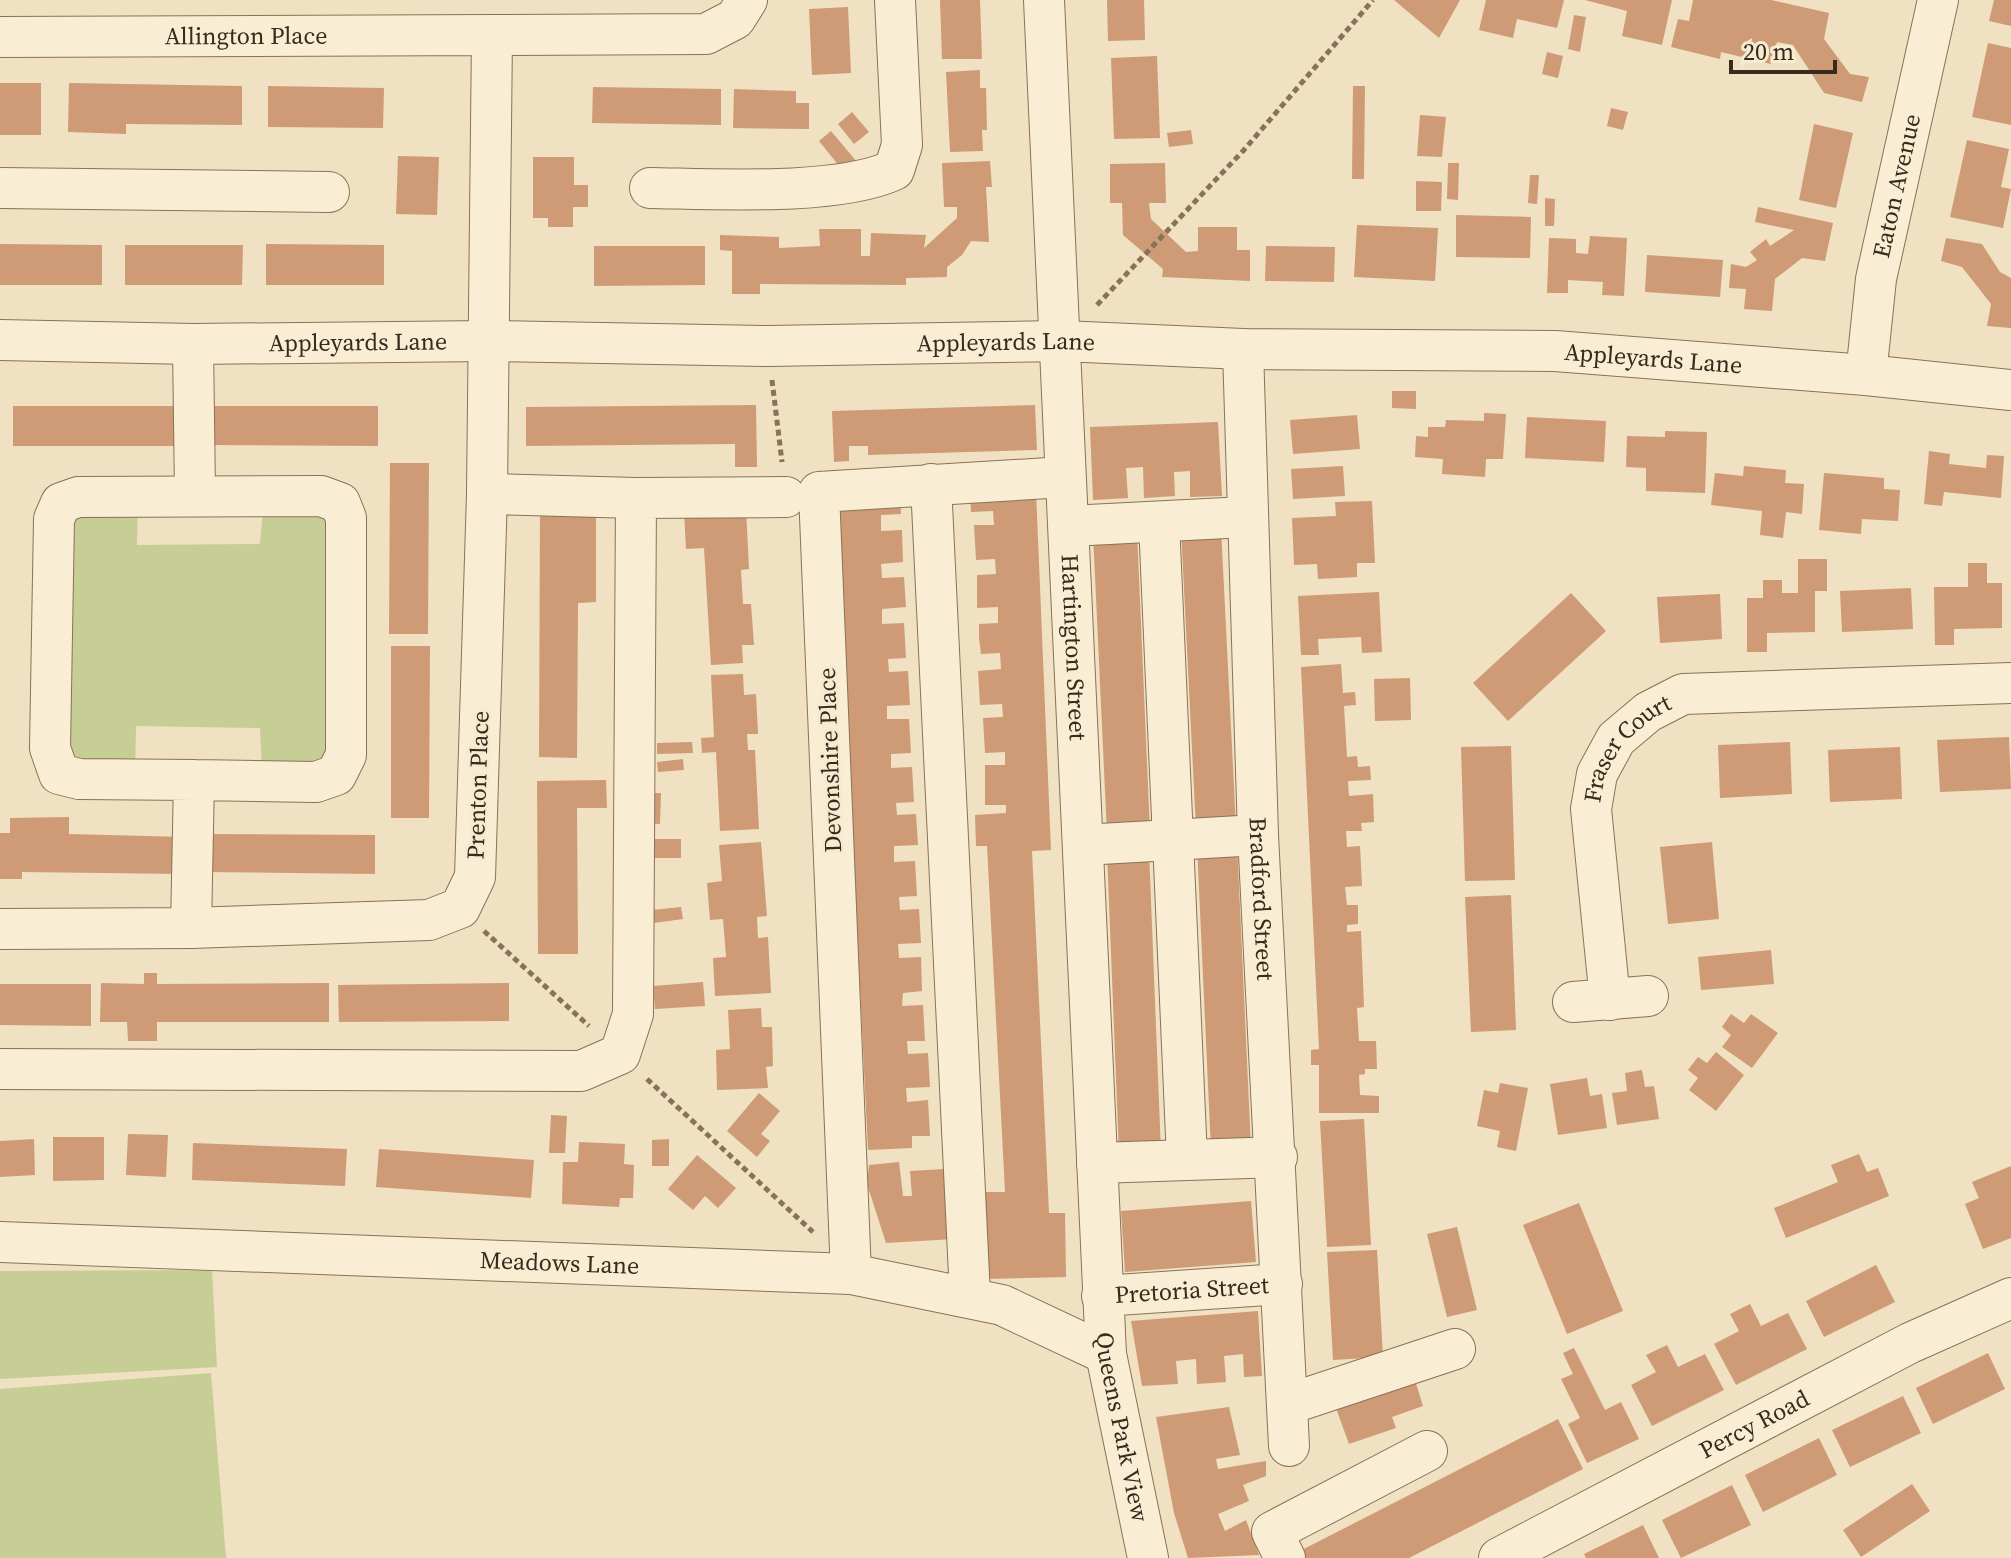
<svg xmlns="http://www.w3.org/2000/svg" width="2011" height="1558" viewBox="0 0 2011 1558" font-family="'Source Serif 4',serif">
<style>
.green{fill:#c6cd95}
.building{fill:#ce9b76}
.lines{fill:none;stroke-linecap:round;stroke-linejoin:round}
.minor-casing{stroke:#887258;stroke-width:42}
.path{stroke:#887258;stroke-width:5;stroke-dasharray:6 4;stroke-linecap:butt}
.minor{stroke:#f9eed4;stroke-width:40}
.labels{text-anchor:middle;stroke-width:6;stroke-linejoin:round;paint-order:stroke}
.street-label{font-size:24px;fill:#382a1d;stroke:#f6ebd0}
</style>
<rect width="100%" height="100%" fill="#efe1c1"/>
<path class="green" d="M264 500 332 510 337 758 262 773 260 728 136 726 135 774 65 764 66 508 138 502 137 545 260 544Z
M212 1270 217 1367 0 1379V1271Z
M211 1373 226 1558H0V1389Z"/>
<path class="building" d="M940 0H980L982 59H942Z
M1107 0H1144L1145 40 1108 41Z
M1394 0H1460L1439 38Z
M1486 0H1564L1557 28 1517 19 1513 38 1479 30Z
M1585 0H1672L1662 45 1622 36 1627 11Z
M1693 0H1771L1829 13 1824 39 1850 74 1869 77 1862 102 1824 93 1793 45 1777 42 1771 64 1721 52 1720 59 1671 47 1678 19 1689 21Z
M1994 0H2011V26L1989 21Z
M848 7 851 73 812 75 809 9Z
M1574 15 1586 17 1580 52 1568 49Z
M1988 43 2011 48V125L1972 117Z
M1547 52 1563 56 1558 78 1542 74Z
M1157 56 1160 138 1114 139 1111 58Z
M980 70V88H986L987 130H982L983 151 950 152 946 72Z
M0 83H41V135H0Z
M69 83 242 86V125L126 124V134L68 132Z
M268 86 384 88 383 128 268 127Z
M1353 86H1365L1364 179H1352Z
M593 87 721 89V125L592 123Z
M734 89 796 91V103H809V129L733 128Z
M1611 108 1628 112 1623 130 1607 126Z
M852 112 869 132 854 144 838 124Z
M1420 115 1446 117 1442 157 1417 156Z
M1814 124 1853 133 1836 208 1799 200Z
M1191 130 1193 144 1169 147 1167 133Z
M831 131 857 162 844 172 819 141Z
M1967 140 2009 149 2001 187 2011 189 2003 228 1950 217Z
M398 156 439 157 437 215 396 214Z
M533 157H574V185H588V207H573V227H548V218H533Z
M990 161 992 187H986L989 242 971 241 962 255 947 267V277L906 278V285L760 284V294H732V251L720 250V235L779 237V248L820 246 819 229H861V256H870L871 233 926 235 924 248 957 218V207H944L942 163Z
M1165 163 1166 203H1149L1151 219 1186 252 1198 251V227H1237V250H1250V281L1162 277 1163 269 1123 235 1122 203H1110V164Z
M1448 163H1459L1458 200 1447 199Z
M1530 175H1539L1537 204 1528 203Z
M1416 181 1442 182 1441 211H1416Z
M1545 198 1555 199 1554 226H1545Z
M1758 207 1833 223 1825 261 1802 258 1775 279 1772 311 1744 309 1746 289 1729 288 1731 264 1746 267 1757 260 1750 252 1766 239 1770 246 1794 230 1755 222Z
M1456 215 1531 217 1530 258 1456 257Z
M1357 225 1438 228 1435 281 1354 277Z
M1590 236 1627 238 1624 296 1602 295 1603 282 1568 280V293H1547L1549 238 1576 239V253L1588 254Z
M1946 238 1982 244 2000 272 2011 278V328L1987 326 1991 304 1962 267 1941 261Z
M0 244 102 245V285H0Z
M266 244 384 245V285H266Z
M125 245H243L242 285H125Z
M594 246H705V285L594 286Z
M1266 246 1335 247 1334 282 1265 281Z
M1647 255 1723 260 1720 297 1645 292Z
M1392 391H1416V409L1392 408Z
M756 405 757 467H735V444L526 446V407Z
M1035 405 1037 450 868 455V446H849V461L834 462 832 411Z
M13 406H185V446H13Z
M203 406H378V446L203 445Z
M1484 413 1506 414 1503 459H1486L1485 477 1442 474 1443 459 1415 457 1416 436 1428 437V427H1445L1446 420 1484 421Z
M1357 415 1360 449 1293 454 1290 420Z
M1527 417 1606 421 1604 462 1525 458Z
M1218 422 1222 496 1190 497V471L1174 472 1175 496 1144 498 1143 467 1126 468 1128 498 1093 500 1090 427Z
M1665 431 1707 432 1705 493 1646 491V468L1626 467 1627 436 1665 437Z
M1929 451 1950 454 1949 464 1986 468 1987 455 2004 456 2001 498 1944 492 1942 506 1924 504Z
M390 463H429L428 634H389Z
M1343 466 1345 496 1293 499 1291 469Z
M1744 466 1786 470 1785 483 1804 484 1802 514 1786 512 1783 538 1760 535 1762 511 1711 505 1715 473 1743 476Z
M1824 473 1884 478V489L1900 490 1898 521 1862 519 1861 534 1819 530Z
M1036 491 1051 850 1032 851 1049 1213H1065L1066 1277 983 1279 981 1192H1005L987 846H976L975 815 1006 813V805H985V765H1005V752L985 753 983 718 1003 717 1002 704 980 705 978 671 1001 669 1000 653 981 654 979 638V624L998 623V607L977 608V575L996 574 995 559 976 560 974 525H994L993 511 971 512 970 494Z
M900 497 901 514 881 515V531L902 530 903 562 881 564 882 578 904 577 906 607 882 609V624L904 623 906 658 888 659 889 672 908 671 910 705 887 706V719H909L911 753 891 754V768L912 767 914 802 896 803 897 815 916 814 918 845 894 846V862L915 861 917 896 899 897 900 910 919 909 921 943 898 944 899 958 921 957 922 991 903 993 902 1006 923 1005 925 1041H907L908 1054 928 1053 930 1087 906 1088 907 1102 928 1100 930 1136H912V1148L868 1150 836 500Z
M1372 501 1375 563H1357V577L1318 579 1317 564 1294 565 1292 518 1336 516 1335 502Z
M540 505H596V602L578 603 577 758 539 757Z
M746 509 749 569 741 570 743 604H751L754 645H742L743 663 711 665 704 548 686 549 684 512Z
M1221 528 1236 827 1196 829 1181 529Z
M1137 531 1150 832 1107 834 1093 533Z
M1798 559H1827V591H1815V632L1767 633V652H1747V598H1763V580H1782V593H1798Z
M1968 563H1987V583H2002V628L1954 629V645H1935L1934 587H1968Z
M1911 588 1913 629 1842 632 1840 591Z
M1379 592 1382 652 1362 653 1361 637 1318 639 1319 655H1301L1298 596Z
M1571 593 1606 631 1508 721 1473 683Z
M1720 594 1722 639 1660 643 1657 597Z
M391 646H430L429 818H391Z
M1341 664 1343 693 1355 692 1356 705 1344 706 1347 757 1357 756 1358 767 1370 766 1371 780 1348 781 1349 796 1373 794 1374 822 1361 823 1362 831H1346L1347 847 1360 846 1362 886 1345 887 1347 905H1358V924L1347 925V932L1361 931 1364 1007 1357 1008 1359 1041H1376L1377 1069H1365V1074L1359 1075 1360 1095 1379 1096V1113H1319V1065H1311V1050L1319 1049 1301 667Z
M743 674 744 695 756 694 758 734H747L748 750H755L759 829 720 831 716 752 702 753 701 738 714 737 711 675Z
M1410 678 1411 720 1375 721 1374 679Z
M2009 737 2011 789 1940 792 1937 740Z
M692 742 693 753 657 754V743Z
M1790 742 1792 794 1720 798 1718 745Z
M1511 746 1515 880 1465 881 1461 747Z
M1900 747 1902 799 1830 802 1828 750Z
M683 759 684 770 658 772 657 762Z
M606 780 607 808H577L578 954H538L537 781Z
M645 793H661L660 824 644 823Z
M69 817V834L185 837V874L22 872V879H0V833H10V818Z
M203 834 375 835V874L202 872Z
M653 839H681V858H654Z
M761 842 767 916 757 917 758 938 768 937 771 993 715 996 713 958 726 957 723 919 710 920 707 883 722 881 719 845Z
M1712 842 1719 919 1668 924 1660 847Z
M1237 843 1251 1148 1211 1150 1197 845Z
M1149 850 1161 1153 1119 1154 1107 852Z
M1511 895 1516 1030 1471 1032 1465 897Z
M681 907 683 919 654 923 652 910Z
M1771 950 1774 984 1701 990 1698 957Z
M144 973H157V984L329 983V1022H157V1041H128L127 1022H100L101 983 144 984Z
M703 982 705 1006 655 1009 653 986Z
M509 983V1021L339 1022 338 985Z
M0 984H91V1026L0 1025Z
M761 1008 762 1027H772L773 1066 766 1067 768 1088 717 1090 716 1050 730 1049 728 1010Z
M1731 1014 1744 1023 1751 1014 1778 1033 1752 1068 1722 1047 1731 1035 1722 1027Z
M1716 1052 1744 1075 1716 1111 1689 1090 1698 1078 1688 1070 1698 1057 1707 1063Z
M1642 1070 1645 1087 1654 1086 1659 1119 1617 1125 1612 1093 1627 1091 1625 1073Z
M1587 1078 1590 1096 1602 1094 1607 1128 1558 1135 1550 1084Z
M1500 1083 1528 1088 1516 1151 1497 1147 1500 1131 1477 1126 1484 1090 1498 1093Z
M759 1093 780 1111 761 1134 770 1141 757 1157 727 1131Z
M551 1115 567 1116 565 1153H549Z
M1364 1119 1371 1245 1327 1247 1320 1121Z
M128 1134 168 1135 166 1177 126 1175Z
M53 1137H104V1180L53 1181Z
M34 1139 35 1175 0 1177V1141Z
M669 1139V1166H652V1140Z
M579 1142 625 1144 624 1164 634 1165 633 1198H620L619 1207 562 1204 563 1162H578Z
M193 1143 347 1149 345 1186 192 1180Z
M379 1149 534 1160 531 1198 376 1187Z
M1859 1154 1867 1172 1878 1168 1889 1196 1786 1238 1774 1208 1838 1182 1831 1165Z
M697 1155 736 1188 718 1208 705 1196 693 1210 668 1189Z
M899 1162 903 1196H912L910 1171 944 1169 954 1239 886 1243 867 1184 869 1165Z
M2011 1166V1238L1983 1249 1965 1204 1979 1198 1972 1182Z
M1251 1201 1256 1262 1125 1272 1121 1211Z
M1579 1203 1623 1311 1567 1334 1523 1225Z
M1457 1227 1477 1310 1447 1317 1427 1234Z
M1377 1250 1383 1357 1333 1360 1327 1252Z
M1876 1265 1895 1302 1824 1337 1806 1301Z
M1750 1304 1761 1326 1788 1313 1807 1349 1736 1385 1714 1344 1739 1331 1730 1314Z
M1258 1311 1262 1376 1244 1377 1243 1354 1224 1356 1226 1382 1197 1384 1196 1359 1176 1361 1178 1384 1142 1386 1131 1321Z
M1667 1345 1678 1367 1705 1354 1724 1390 1652 1426 1631 1385 1656 1372 1646 1355Z
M1574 1348 1605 1410 1621 1402 1639 1439 1587 1463 1568 1424 1580 1418 1561 1379 1573 1374 1563 1353Z
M1988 1353 2005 1389 1933 1424 1916 1388Z
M1415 1380 1423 1406 1392 1417 1396 1428 1349 1444 1332 1397Z
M1903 1396 1921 1433 1850 1467 1832 1430Z
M1229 1407 1240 1455 1216 1459 1218 1469 1266 1461V1476L1243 1485 1249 1501 1218 1514 1225 1531 1246 1520 1259 1555 1188 1558 1174 1513 1156 1417Z
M1558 1419 1583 1469 1409 1558H1294L1292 1555Z
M1819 1438 1837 1475 1763 1512 1745 1475Z
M1912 1484 1930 1511 1861 1557 1843 1530Z
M1732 1485 1751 1525 1681 1558 1662 1520Z
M1643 1525 1659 1558H1586L1584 1554Z"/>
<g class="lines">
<defs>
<g id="minor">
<path id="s1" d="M1044 0 1106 1354 1148 1558"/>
<path d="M492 35 706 34 735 19 747 0"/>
<path id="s2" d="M0 37 492 35 487 494 475 877 460 908 429 920 191 928 0 929"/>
<path d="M0 188 329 192"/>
<path d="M650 188C715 189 838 196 894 170L902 145 895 0"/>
<path id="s3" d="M0 340 193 344 488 341 768 346 1062 341 1243 349 1555 351 1866 375 2011 390"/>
<path d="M193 344 195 494"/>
<path id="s4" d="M1243 349 1258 835 1289 1446"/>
<path id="s5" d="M1866 375 1876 279 1938 0"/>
<path d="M931 484 970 1296"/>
<path d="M487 494 636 498"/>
<path d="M1159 522 1187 1159"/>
<path d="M1069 526 1246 517"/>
<path d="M1083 845 1258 835"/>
<path d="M191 928 194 780 79 779 59 774 50 748 54 519 61 503 78 497 321 496 340 503 346 518V755L336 775 316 782 194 780"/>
<path id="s6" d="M1610 1000 1591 809 1597 774 1616 739 1648 712 1683 694 2011 683"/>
<path d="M1573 1002 1648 996"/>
<path d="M0 1069 581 1071 620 1054 633 1014 636 498 786 497"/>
<path d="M1097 1163 1277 1157"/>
<path id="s7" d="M0 1242 851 1274 1002 1305 1106 1354"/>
<path d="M851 1274 819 492 1065 477"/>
<path id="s8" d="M1102 1296 1282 1284"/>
<path d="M1289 1404 1455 1349"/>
<path d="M1285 1558 1272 1532 1427 1451"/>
<path id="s9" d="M1499 1558 1910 1343 2011 1298"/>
</g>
</defs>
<use href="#minor" class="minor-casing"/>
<path class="path" d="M1097 305 1243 151 1373 0
M772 380 782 462
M484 931 589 1026
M647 1079 813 1232"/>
<use href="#minor" class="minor"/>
</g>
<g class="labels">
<g class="street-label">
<text dy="8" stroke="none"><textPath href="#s2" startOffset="246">Allington Place</textPath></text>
<text dy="8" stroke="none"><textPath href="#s5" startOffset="192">Eaton Avenue</textPath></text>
<text dy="8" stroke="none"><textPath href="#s3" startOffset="358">Appleyards Lane</textPath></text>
<text dy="8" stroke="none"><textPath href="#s3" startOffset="1006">Appleyards Lane</textPath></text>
<text dy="8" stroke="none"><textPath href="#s3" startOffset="1654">Appleyards Lane</textPath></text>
<text dy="8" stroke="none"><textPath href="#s1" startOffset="648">Hartington Street</textPath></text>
<text dy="8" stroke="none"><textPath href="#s6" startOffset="266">Fraser Court</textPath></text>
<text transform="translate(830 760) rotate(-92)" y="8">Devonshire Place</text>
<text transform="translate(478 785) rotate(-88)" y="8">Prenton Place</text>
<text dy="8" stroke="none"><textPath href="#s4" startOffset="550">Bradford Street</textPath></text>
<text dy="8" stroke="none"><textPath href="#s7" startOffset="560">Meadows Lane</textPath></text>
<text dy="8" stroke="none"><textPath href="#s8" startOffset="90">Pretoria Street</textPath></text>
<text dy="8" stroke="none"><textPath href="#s9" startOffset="288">Percy Road</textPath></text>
<text dy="8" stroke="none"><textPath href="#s1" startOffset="1430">Queens Park View</textPath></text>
</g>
</g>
<path d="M1731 60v12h104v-12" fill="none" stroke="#382a1d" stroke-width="4"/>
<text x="1743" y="60" font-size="24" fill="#382a1d" stroke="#f6ebd0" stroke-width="6" paint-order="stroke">20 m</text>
</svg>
